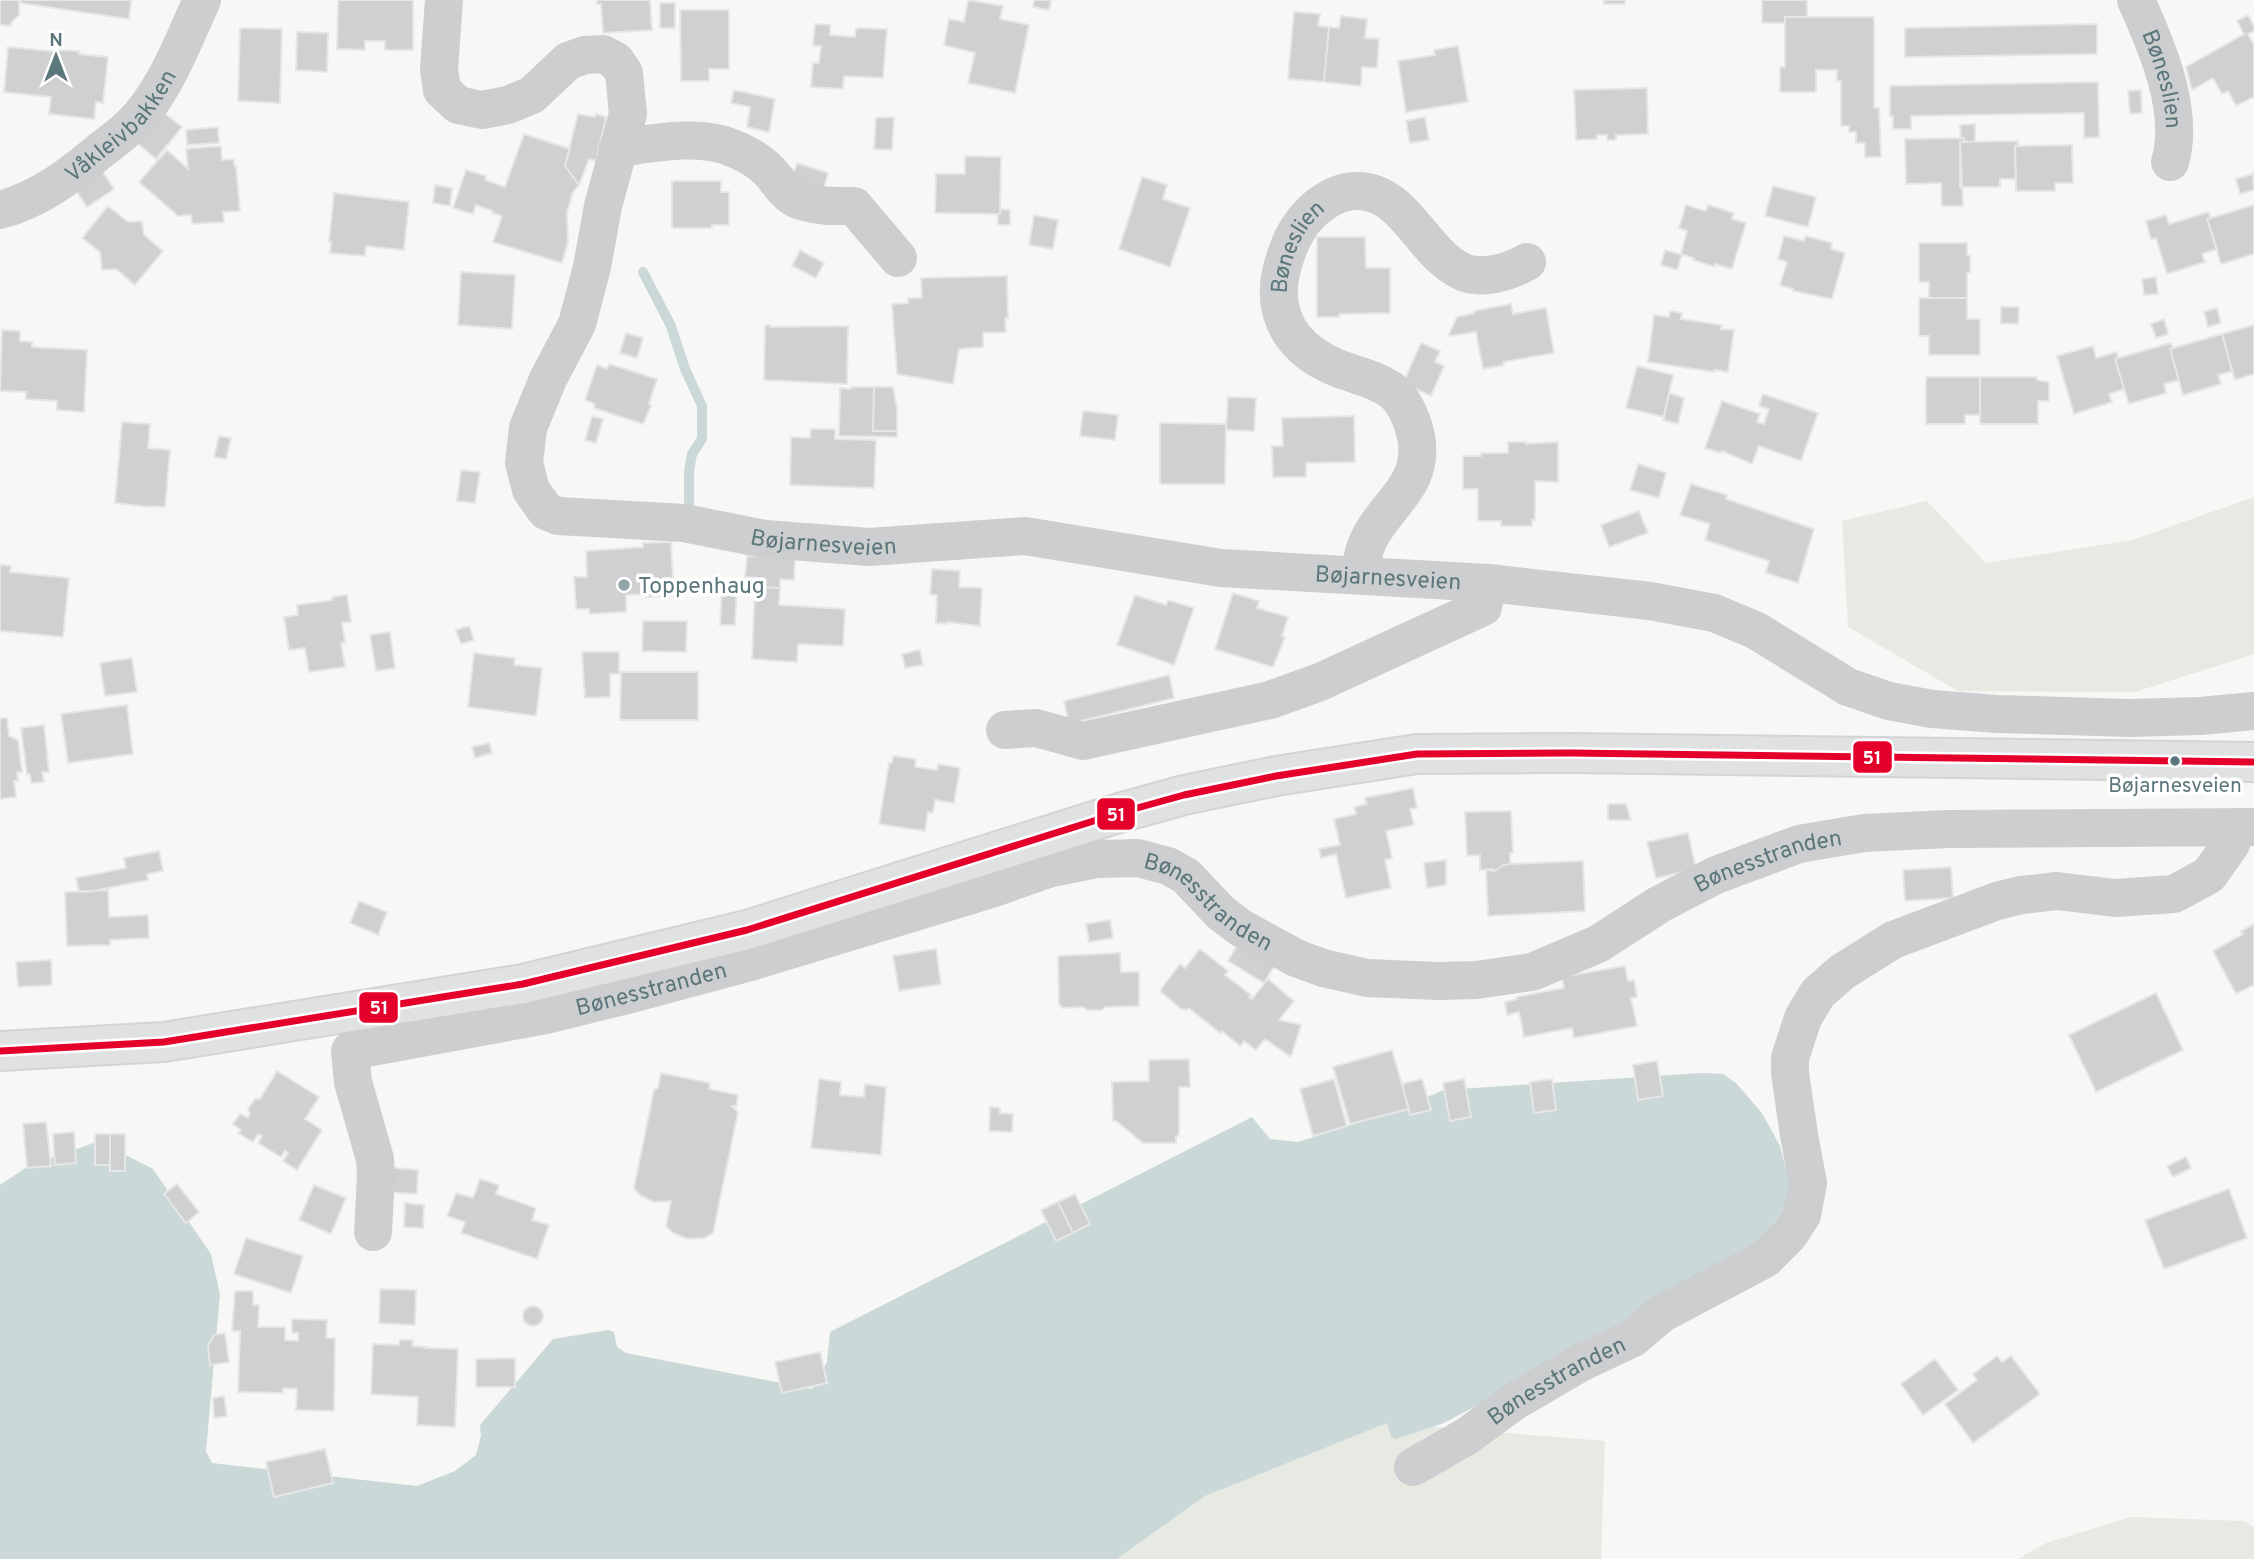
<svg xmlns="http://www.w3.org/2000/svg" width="2254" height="1559" viewBox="0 0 2254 1559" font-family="Overpass,sans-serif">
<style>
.green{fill:#e7e9e3}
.water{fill:#cad8d7}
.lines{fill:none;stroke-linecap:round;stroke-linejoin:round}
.stream{stroke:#cad8d7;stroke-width:10}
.building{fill:#ced0d1;stroke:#e6e6e6;stroke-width:2}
.primary-casing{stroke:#d3d4d4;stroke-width:42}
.street{stroke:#cccecf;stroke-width:38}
.primary{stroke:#e0e2e2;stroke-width:38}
.bus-1-casing{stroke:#fff;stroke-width:12}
.bus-1{stroke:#e4002b;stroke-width:7}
.poi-dot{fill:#92a4a7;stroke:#fff;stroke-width:2.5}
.bus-dot{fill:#5c777c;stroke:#fff;stroke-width:2.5}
.labels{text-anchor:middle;stroke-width:7;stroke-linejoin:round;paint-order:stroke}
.bus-label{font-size:21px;fill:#5c777c;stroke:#fff}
.street-label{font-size:23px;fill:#5c777c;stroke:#fff}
.poi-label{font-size:23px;fill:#5c777c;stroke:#fff;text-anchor:start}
.line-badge{stroke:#fff;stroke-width:2.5}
.badge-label{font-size:19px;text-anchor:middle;font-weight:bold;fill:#fff}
</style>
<rect width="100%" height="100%" fill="#f7f7f6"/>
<path class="green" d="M2254 497V654L2135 692 1958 691 1848 627 1842 521 1927 501 1986 563 2132 540Z
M1387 1423 1391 1437 1396 1439 1432 1427 1605 1441 1601 1559H1117L1205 1496Z
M2131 1517 2243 1521 2254 1527V1559H2018L2046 1543Z"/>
<path class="water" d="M1702 1073 1723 1074 1736 1083 1762 1113 1780 1146 1789 1180 1790 1199 1761 1242 1583 1349 1444 1423 1396 1439 1391 1437 1387 1423 1205 1496 1117 1559H0V1185L27 1167 99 1141 153 1169 211 1254 220 1295 206 1451 212 1463 417 1486 455 1471 476 1455 481 1436 480 1425 553 1339 608 1330 614 1332 617 1347 626 1353 812 1389 827 1362 830 1332 1252 1117 1270 1139 1298 1142 1388 1113 1444 1090Z"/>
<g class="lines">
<path class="stream" d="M643 272 671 326 685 369 702 406V439L692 454 689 471V509L686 518"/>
</g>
<path class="building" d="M0 0H19V15L11 23V26L0 25Z
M21 0H131L129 19 20 3Z
M338 0H413V50H385V41H365V50L337 49Z
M597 0H650L652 30 603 33 601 4H597Z
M968 0 1003 6 1000 19 1029 25 1015 93 968 83 975 53 944 45 949 19 964 22Z
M1034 0H1051L1049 10 1033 7Z
M1604 0H1625V4H1604Z
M1762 0H1807V17H1785V23H1762Z
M660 3H675V28H660Z
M680 10H729V69H709V81H681Z
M1294 12 1320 14 1318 26 1329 27 1324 82 1288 79Z
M2248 15 2254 26V31L2248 34 2254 45V97L2236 106 2228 91 2222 94 2213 78 2192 90 2186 67 2244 34 2237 21Z
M1341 16 1367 19 1365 38 1379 39 1377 68 1362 67 1361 86 1324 82 1329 27 1339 28Z
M1785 17H1874V108H1879L1881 157H1865V143H1856V132H1849V126H1841V81H1837V70H1816V92H1780V67H1785Z
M815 24 830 25V35L855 37 856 28 887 29 883 78 844 76 843 89 811 87 813 63H819L821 46H813Z
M2097 24V54L1905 57V28Z
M240 28 282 29 280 103 238 101Z
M297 32 328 33 327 72 296 70Z
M1458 46 1468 102 1406 112 1398 61 1435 55 1434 50Z
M8 47 59 52V50L79 51V54L108 57 103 103 96 102 94 119 49 114 51 97 4 92Z
M2098 82 2099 137 2084 138V113L1911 116V129H1893V116H1890V86Z
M1647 88 1648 134 1616 135V140H1607V135H1597V139L1576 140 1574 90Z
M734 90 775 99 769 132 747 127 750 107 731 103Z
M2141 90 2142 113 2130 114 2128 91Z
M163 112 182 127 156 159 137 143Z
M578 114 595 117 596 114 606 117 596 161 589 159 579 185 565 166Z
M894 117 892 150 874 149 876 118Z
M1425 117 1429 140 1410 143 1406 121Z
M1975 124V142H1964V138H1961L1960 125Z
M218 127 219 143 187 145 186 130Z
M524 134 570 149 565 166 579 185 573 192 567 212 568 242 562 263 493 242 502 216 492 213 493 211 476 205 473 214 453 208 466 170 486 176 485 180 505 187Z
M1964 138V142H1960L1963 206H1942L1941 183 1906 184 1905 139Z
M2018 141V146H2015L2016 179H2000V187H1960V142Z
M2072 145 2073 183H2055V191H2016L2015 146Z
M221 146 222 160 234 159V166H236L240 211 223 212 224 222 192 224 191 215 178 216 139 182 167 150 188 169 186 149Z
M965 156 1001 157 1000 214 935 213 936 174H965Z
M797 163 828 173 823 191 791 181Z
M102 171 114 189 87 207 75 189Z
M2253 174 2254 190 2240 194 2236 179Z
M1142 177 1167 185 1163 199 1190 208 1170 267 1119 249Z
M672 181H721V192H729V225H712V228H672Z
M435 185 452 188 450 206 433 203Z
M1773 186 1816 197 1808 227 1765 216Z
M334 193 409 202 404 250 366 246 365 256 330 253 331 242H329Z
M1686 205 1706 211 1708 205 1734 213 1732 219 1746 223 1732 269 1715 264V267L1693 260 1694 258 1681 254 1687 231 1679 228Z
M2254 205V254L2221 264 2207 219Z
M108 206 128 222 142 221 144 235 163 251 135 285 116 269 102 270 100 252 82 238Z
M1000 209 1010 210V225H998V214H1000Z
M2209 212 2210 218 2207 219 2217 249 2202 254 2205 262 2167 274 2156 238 2151 240 2146 221 2166 215 2169 224Z
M1034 215 1058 220 1053 249 1029 245Z
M1784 236 1804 241 1806 236 1832 243 1831 249 1845 253 1832 299 1793 291V289L1780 285 1787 262 1778 259Z
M1317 237H1365L1366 268H1390V313L1339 314V317H1317Z
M1919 243H1967V255H1970V273H1967V298H1929V282H1919Z
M800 250 824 263 816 278 792 266Z
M1665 250 1682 255 1677 270 1661 265Z
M461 272 515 275 512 329 458 325Z
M1007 276 1008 318H1005L1006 332 983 333V347L959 349 953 384 897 374 892 304 908 303V298H922L921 278Z
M2156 277 2158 294 2144 295 2142 279Z
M1919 298H1967V319H1980V355H1929V336H1919Z
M1511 304 1513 314 1546 308 1554 353 1503 362 1504 365 1483 369 1476 332 1450 336 1449 334 1457 317 1474 313V311Z
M2001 307H2019L2018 324 2001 323Z
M2217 308 2221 323 2208 327 2204 312Z
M1670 311 1682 313 1681 319 1722 325 1721 329 1734 330 1728 372 1715 370V372L1648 362 1654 315 1669 317Z
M2164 319 2168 334 2156 338 2151 324Z
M765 325H770V327L848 326 847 384 764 380Z
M2254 325V374L2235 380 2222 334Z
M2 330 20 331V341L32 342V347L87 350 84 412 57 410V401L26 399V392L0 391Z
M626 333 643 338 637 358 620 353Z
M2222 334 2232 371 2218 375 2221 384 2183 395 2170 349Z
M1421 343 1440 351 1435 362 1444 366 1431 396 1403 383Z
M2171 343 2173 348 2170 349 2179 380 2164 384 2166 393 2129 404 2115 359Z
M2093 346 2096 358 2117 352 2118 358 2115 359 2124 389 2109 394 2112 402 2074 414 2057 356Z
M609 364 657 379 649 404 651 406 643 424 594 408 595 404 585 400 597 365 607 369Z
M1637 366 1673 375 1664 417 1626 408Z
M1926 377H1980V415H1965V424H1926Z
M1980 377H2037V380L2049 382V401H2038V424H1980Z
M851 387H874L873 431H897V437L839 436 840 388 851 389Z
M874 387H893L897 408V431H873Z
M1669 393 1684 398 1678 424 1663 420Z
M1763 394 1818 413 1801 461 1759 446 1752 464 1722 451 1721 453 1705 448 1722 401 1760 414 1757 422 1764 424 1769 409 1759 406Z
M1228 397 1256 398 1254 431 1226 430Z
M1083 411 1118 415 1115 440 1080 436Z
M592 416 603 419 596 443 585 440Z
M1354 416 1355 462 1306 463V477H1273L1272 446H1283L1282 418Z
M122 422 150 424 148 448 170 450 165 507 150 506V507L115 503Z
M1160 423 1226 424 1225 484H1160Z
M811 429H835V439L876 440 874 488 790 485 791 437 810 438Z
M219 436 231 438 226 459 214 457Z
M1508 442H1526V444L1558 442V482L1535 481V520H1532V526H1501V521H1478V489H1463V456H1481V453H1508Z
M1638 464 1666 473 1659 498 1630 490Z
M461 470 480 472 475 503 457 501Z
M1691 484 1727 495 1726 499 1814 529 1798 583 1766 573 1769 561 1705 540 1710 524 1680 515Z
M1639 511 1648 533 1609 547 1601 525Z
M671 542 674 596 646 597V594L626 595V612L590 614 589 609H576L574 577H587L586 551 643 547V543Z
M747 556 795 559 794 580 780 579V588L755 587 756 578 745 577Z
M0 565 11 566 10 572 69 578 63 637 0 631Z
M932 569 960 571 959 587 982 588 980 626 948 622V624L936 623 937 595H930Z
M722 587 737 588 735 625H720Z
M755 587 780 588 779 605 845 609 843 646 798 644 797 662 752 659Z
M1233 593 1259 601 1257 608 1288 617 1282 636 1285 637 1273 667 1215 649Z
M347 595 351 622 342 623 345 643H341L345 667 309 672 305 648 289 650 284 617 298 615 297 605 333 600 332 597Z
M1135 595 1166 605 1168 600 1194 608 1174 665 1117 645Z
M643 621H687L686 652 642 651Z
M469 626 474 640 461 644 456 630Z
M390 632 395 668 376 671 370 635Z
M920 650 923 665 905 668 902 654Z
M582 652H619V674H610V697L585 698Z
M474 653 515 658 514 665 542 668 536 716 468 707Z
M132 658 137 692 105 696 100 663Z
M621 672H698V720H620Z
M1169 675 1174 698 1069 724 1064 701Z
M127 705 133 754 68 763 61 714Z
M0 718H7L9 736 18 740 22 772H17L18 781H14L16 797 0 799Z
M44 725 49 772H42L44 782 31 783 30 774H27L21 728Z
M489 743 492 753 475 758 472 747Z
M893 756 916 759 915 767 937 770 938 764 960 768 954 803 935 800 933 813 928 812 925 831 879 824 889 763H892Z
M1413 788 1417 808 1410 809 1414 825 1386 831 1392 858 1385 860 1391 888 1346 898 1336 854 1321 858 1319 849 1340 845 1334 819 1356 814 1354 807 1367 804 1365 798Z
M1608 804H1626L1631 820H1608Z
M1511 811 1513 853H1510V864L1504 865 1495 871 1492 869 1480 870V855L1467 856 1465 812Z
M1688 833 1696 869 1656 878 1647 842Z
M159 851 163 871 147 874 148 880 88 892 79 891 76 878 126 868 124 858Z
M1446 860V885L1427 888 1424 863Z
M1583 861 1585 911 1488 916 1486 870 1495 871 1504 865 1510 864Z
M1951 867 1953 898 1905 901 1903 870Z
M108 890 109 917 148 915 149 938 110 940V945L67 946 65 892Z
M359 901 387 912 378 935 350 923Z
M1110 920 1113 938 1089 942 1086 924Z
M2254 924V985L2236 994 2213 951 2243 934 2241 931Z
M1240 941 1276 963 1264 983 1228 961Z
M936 949 941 984 899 991 893 956Z
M1200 949 1228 971 1225 975 1251 995 1249 997 1252 999 1268 979 1294 1001 1279 1020 1301 1025 1291 1057 1265 1039 1256 1050 1244 1041 1240 1046 1222 1031 1220 1033 1189 1008 1187 1010 1181 1009 1161 992V989L1180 964 1185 968Z
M1120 953 1121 972H1139V1006L1105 1007 1102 1010H1087L1083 1007 1063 1008 1059 1004 1058 956Z
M51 960 52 985 18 987 16 962Z
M1625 966 1628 981 1634 980 1637 997 1631 998 1637 1026 1574 1038 1572 1028 1524 1037 1519 1012 1507 1015 1505 1002 1517 999 1516 997 1564 988 1562 977Z
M2156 993 2183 1050 2096 1092 2069 1035Z
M1392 1050 1409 1109 1350 1124 1333 1067Z
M1189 1059 1190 1087H1179V1136H1176V1143H1143L1116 1121H1113L1112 1082 1149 1081V1060Z
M1657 1061 1663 1096 1638 1100 1633 1065Z
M277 1071 319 1097 305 1119 322 1130 297 1170 283 1161 288 1153 285 1151 281 1157 258 1143 262 1136 258 1134 253 1142 238 1133 241 1130 233 1124 240 1114 248 1118 250 1114 248 1109 255 1099H260Z
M661 1073 710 1083 709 1089 738 1095 736 1106H732L738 1112 713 1233 704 1238 688 1239 673 1233 666 1226 671 1201 654 1202 641 1196 634 1188 654 1090 658 1088Z
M819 1079 841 1082 840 1095 864 1097 865 1084 886 1087 881 1155 811 1148Z
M1334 1079 1347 1126 1313 1136 1300 1089Z
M1422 1079 1431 1110 1410 1115 1402 1084Z
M1464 1079 1471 1117 1450 1121 1443 1083Z
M1552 1079 1556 1110 1534 1113 1530 1082Z
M990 1107 1000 1108V1113L1013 1114 1012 1132 989 1131Z
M46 1122 51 1166 27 1168 23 1124Z
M74 1132 76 1163 55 1165 53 1134Z
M95 1134H110V1165H95Z
M110 1134H125V1171H110Z
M2186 1157 2191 1168 2173 1177 2167 1166Z
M385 1167 418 1170 417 1194 383 1192Z
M480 1179 499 1185 496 1194 536 1208 532 1220 549 1225 537 1259 461 1233 465 1222 447 1216 456 1193 473 1198Z
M177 1184 199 1212 186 1223 164 1194Z
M314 1185 346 1198 331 1234 299 1220Z
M2229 1189 2247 1238 2164 1269 2145 1220Z
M1075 1194 1090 1224 1073 1233 1058 1202Z
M1058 1202 1073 1233 1056 1241 1041 1210Z
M405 1203 424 1205 423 1228 404 1227Z
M246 1238 303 1256 291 1293 234 1274Z
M380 1289 416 1290 415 1325 379 1323Z
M235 1291H253V1305H259L258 1327H285V1340L298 1341V1333H292V1319L327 1320 326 1338H335L334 1411 296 1410 297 1389 283 1388V1393L238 1392 240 1331H232Z
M523 1316a10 10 0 1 1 20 0a10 10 0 1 1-20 0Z
M225 1333 229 1362 210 1365 208 1345 214 1335Z
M400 1340H413L412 1346 426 1347 425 1348 458 1349 455 1427 417 1425 418 1397 371 1394 373 1344 399 1345Z
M820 1352 827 1383 782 1393 775 1362Z
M1997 1356 2002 1362 2011 1356 2040 1394 1973 1443 1945 1404 1977 1380 1973 1374Z
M515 1358V1387H476V1359Z
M1935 1359 1958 1390 1923 1415 1901 1384Z
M224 1396 227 1416 214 1418 213 1398Z
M325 1449 333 1483 274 1497 266 1462Z"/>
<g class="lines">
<defs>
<path id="primary" d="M0 1051 164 1042 523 984 747 930 1119 813 1184 795 1276 776 1417 754 1571 753 2254 762"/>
</defs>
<use href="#primary" class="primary-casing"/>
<g class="street">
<path id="s1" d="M444 0 439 69 442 90 458 105 482 110 508 105 532 95 568 61 585 55 603 54 616 61 624 73 628 114 603 206 592 267 577 324 548 379 528 428 524 463 531 490 546 511 558 516 684 523 765 539 869 547 1025 536 1221 568 1488 583 1650 601 1714 613 1755 630 1848 687 1889 701 1932 709 1997 714 2130 718 2200 716 2254 711"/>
<path id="s2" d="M2136 0C2157 47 2185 111 2170 162"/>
<path d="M618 148C652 144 690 135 724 145 739 150 755 158 766 168 776 177 784 193 796 199 815 207 835 206 854 206L898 258"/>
<path id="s3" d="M0 210C40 199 70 176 101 150 117 138 133 126 145 110 170 78 185 37 202 0"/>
<path id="s4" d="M1360 575C1362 562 1363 550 1369 539 1387 502 1425 486 1416 436 1412 419 1405 401 1391 390 1375 379 1355 375 1337 368 1296 351 1271 319 1281 272 1287 248 1296 225 1316 208 1327 199 1339 192 1354 191 1404 188 1421 252 1461 271 1481 281 1509 272 1527 262"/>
<path d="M1005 730 1036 728 1083 741 1270 700 1320 682 1483 607 1488 583"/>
<path id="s5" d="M373 1232 376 1176 375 1159 353 1082 350 1051 546 1015 631 994 747 963 991 889 1048 869 1097 859 1138 858 1168 866 1186 876 1221 913 1241 928 1296 958 1323 968 1367 978 1439 981 1476 980 1532 972 1598 944 1660 904 1716 875 1799 844 1864 833 1949 829 2254 827"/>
<path id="s6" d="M1413 1467 1467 1436 1515 1401 1580 1363 1633 1338 1661 1314 1765 1259 1789 1235 1802 1215 1808 1183 1799 1135 1790 1073V1058L1803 1018 1818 993 1842 972 1893 940 1997 901 2021 895 2057 891 2115 898 2174 894 2209 875 2231 844 2235 828"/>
</g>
<use href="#primary" class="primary"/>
<defs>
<path id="bus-1" d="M0 1051 164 1042 523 984 747 930 1119 813 1184 795 1276 776 1417 754 1571 753 2254 762"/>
</defs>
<use href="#bus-1" class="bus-1-casing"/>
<use href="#bus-1" class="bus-1"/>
</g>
<circle class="poi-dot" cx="624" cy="585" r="7"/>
<circle class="bus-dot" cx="2175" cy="761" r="6"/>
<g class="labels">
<g class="bus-label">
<text x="2175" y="792">Bøjarnesveien</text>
</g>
<g class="street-label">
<text dy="8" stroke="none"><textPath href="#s2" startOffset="84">Bøneslien</textPath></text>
<text dy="8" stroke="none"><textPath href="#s3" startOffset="150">Våkleivbakken</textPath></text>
<text dy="8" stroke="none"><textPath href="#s4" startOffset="418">Bøneslien</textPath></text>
<text dy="8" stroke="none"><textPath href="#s1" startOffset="1046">Bøjarnesveien</textPath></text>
<text dy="8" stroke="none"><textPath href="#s1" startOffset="1614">Bøjarnesveien</textPath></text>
<text dy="8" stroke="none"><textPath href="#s5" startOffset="1690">Bønesstranden</textPath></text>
<text dy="8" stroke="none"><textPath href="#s5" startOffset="1082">Bønesstranden</textPath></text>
<text dy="8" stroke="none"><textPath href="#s5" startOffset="492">Bønesstranden</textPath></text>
<text dy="8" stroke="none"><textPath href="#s6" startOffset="168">Bønesstranden</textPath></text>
</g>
<g class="poi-label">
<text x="638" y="593">Toppenhaug</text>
</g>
</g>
<g class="line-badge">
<rect x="1852" y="740" width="41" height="34" rx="7" fill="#e4002b"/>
<rect x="1096" y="797" width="40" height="34" rx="7" fill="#e4002b"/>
<rect x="358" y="991" width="41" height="33" rx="7" fill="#e4002b"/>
</g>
<g class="badge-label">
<text x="1872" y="764">51</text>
<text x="1116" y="821">51</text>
<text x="379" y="1014">51</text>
</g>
<g transform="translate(56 56)" stroke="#ffffff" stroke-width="5" paint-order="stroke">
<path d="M0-5L12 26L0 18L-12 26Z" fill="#5c777c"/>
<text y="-10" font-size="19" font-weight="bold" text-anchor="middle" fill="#5c777c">N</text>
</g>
</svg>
